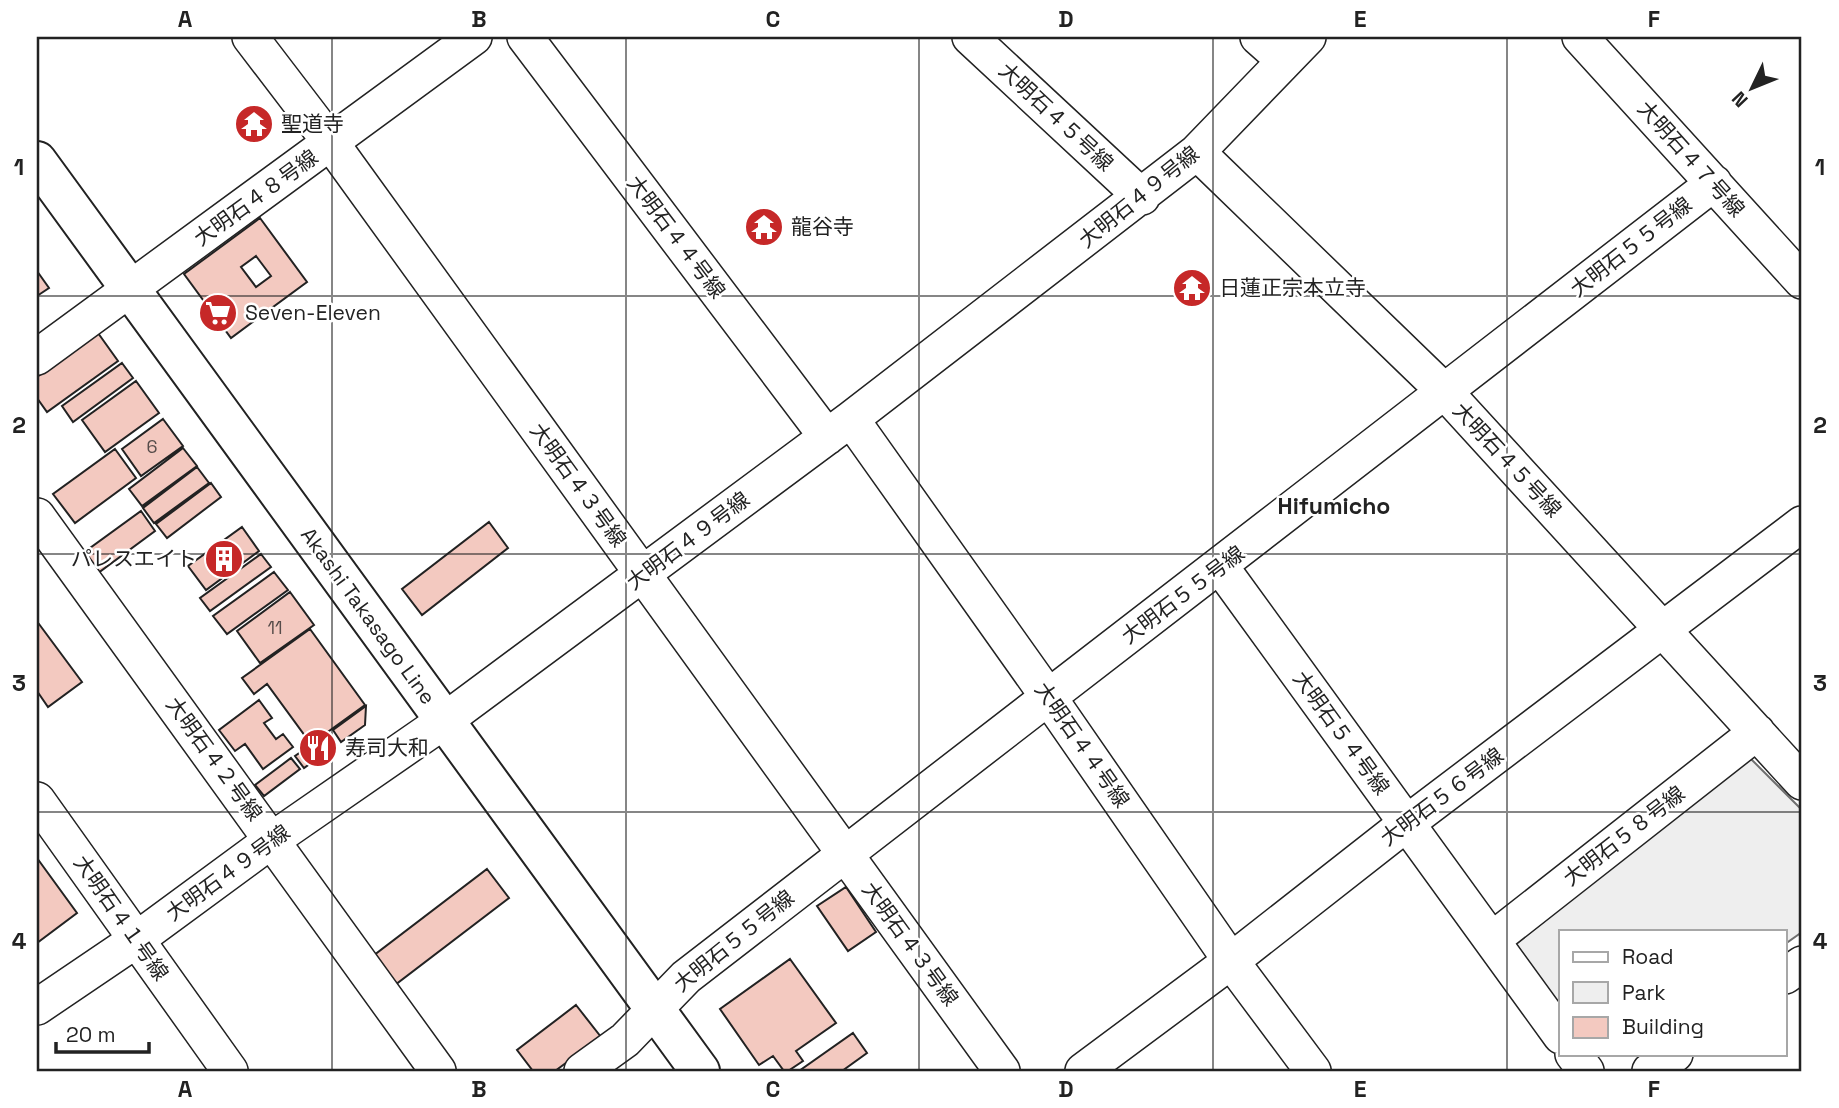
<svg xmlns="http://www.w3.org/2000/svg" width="1839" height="1108" viewBox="0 0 1839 1108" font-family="'Space Grotesk','Noto Sans JP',sans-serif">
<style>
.green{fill:#eee;stroke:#6f6f6f;stroke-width:2}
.building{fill:#f3c9c0;stroke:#222;stroke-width:2;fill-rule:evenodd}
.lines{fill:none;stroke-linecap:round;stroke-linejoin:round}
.minor-casing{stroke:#222;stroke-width:38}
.major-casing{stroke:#222;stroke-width:42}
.minor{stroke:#fff;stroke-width:35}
.major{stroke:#fff;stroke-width:38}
.grid{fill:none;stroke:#222;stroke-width:2;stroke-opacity:0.55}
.labels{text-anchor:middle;stroke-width:5;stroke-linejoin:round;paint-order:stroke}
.number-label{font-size:18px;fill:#564c4a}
.street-label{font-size:21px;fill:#222;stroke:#fff}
.poi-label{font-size:21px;fill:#222;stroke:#fff;text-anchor:start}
.neighbourhood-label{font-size:23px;font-weight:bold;fill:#222;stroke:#fff}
.neatline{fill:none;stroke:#222;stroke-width:2.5}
.grid-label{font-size:23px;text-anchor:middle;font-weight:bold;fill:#222}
</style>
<rect width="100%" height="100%" fill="#fff"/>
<path class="green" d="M1749 757 1802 810V932L1785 944V931H1561V1007L1516 944Z"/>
<path class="building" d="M260 218 307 282 231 338 184 274ZM256 256 271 276 256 287 241 267Z
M37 271 49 288 37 296Z
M98 333 118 361 47 412 37 398V377Z
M122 363 133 378 73 422 62 406Z
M136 381 159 413 105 452 82 420Z
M163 419 183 446 141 476 122 449Z
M183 448 197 466 142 506 129 489Z
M115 449 136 478 75 523 53 494Z
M197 467 209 483 154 523 143 508Z
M211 483 221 497 167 538 156 524Z
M141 511 155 531 94 576 79 556Z
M489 522 508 548 422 615 402 589Z
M242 527 259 551 206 590 188 566Z
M261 554 271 567 210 611 200 598Z
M274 572 288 590 227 634 213 616Z
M290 592 314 625 260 663 237 631Z
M39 624 82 682 48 707 37 691V625Z
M310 629 365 705 311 744 267 684 254 694 242 678Z
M259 700 272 718 264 723 276 739 283 734 293 747 263 769 245 744 235 751 219 730Z
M366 706 365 725 341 742 333 730Z
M328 733 336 745 304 768 295 756Z
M291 758 300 769 264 796 255 785Z
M37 858 77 913 37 943Z
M487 869 509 898 391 988 369 959Z
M846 887 876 932 848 951 817 906Z
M790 959 836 1023 796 1051 803 1061 788 1071H784L773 1056 759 1065 720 1009Z
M576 1005 601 1037 555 1071H533L517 1050Z
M853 1033 867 1053 842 1071H799Z"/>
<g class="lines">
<defs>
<path id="minor" d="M250 37 331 143 1002 1071
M525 37 827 437
M970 37 1142 197
M1258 37 1284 60
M1580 37 1802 281
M1197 152 1445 392 1802 782
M37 357 474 37
M851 419 1049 698 1231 961 1313 1071
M37 516 438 1071
M1220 566 1561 1036
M37 800 230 1071
M1492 940 1757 732
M1785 976 1802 964
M37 1007 136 940 272 840 444 721 851 419 1197 152 1308 37
M1573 1054 1586 1071
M582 1071 625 1040 686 977 1714 183
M1083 1071 1231 961 1407 823 1802 524
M1650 1071 1675 1054"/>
<path id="major" d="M37 161 700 1071"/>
</defs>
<use href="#minor" class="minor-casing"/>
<use href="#major" class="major-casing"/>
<use href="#minor" class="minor"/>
<use href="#major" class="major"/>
</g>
<path class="grid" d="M332 37V1071M626 37V1071M919 37V1071M1213 37V1071M1507 37V1071M37 296H1802M37 554H1802M37 812H1802"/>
<defs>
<symbol id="temple-disc" viewBox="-11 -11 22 22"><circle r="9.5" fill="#c62828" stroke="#fff"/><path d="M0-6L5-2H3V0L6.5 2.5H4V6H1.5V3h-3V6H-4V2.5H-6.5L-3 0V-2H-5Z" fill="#fff"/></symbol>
<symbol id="supermarket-disc" viewBox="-11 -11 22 22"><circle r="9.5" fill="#c62828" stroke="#fff"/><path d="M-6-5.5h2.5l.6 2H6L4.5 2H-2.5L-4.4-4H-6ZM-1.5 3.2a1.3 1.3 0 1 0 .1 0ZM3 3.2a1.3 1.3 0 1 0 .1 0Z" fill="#fff"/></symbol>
<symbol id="building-disc" viewBox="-11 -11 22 22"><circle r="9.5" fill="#c62828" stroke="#fff"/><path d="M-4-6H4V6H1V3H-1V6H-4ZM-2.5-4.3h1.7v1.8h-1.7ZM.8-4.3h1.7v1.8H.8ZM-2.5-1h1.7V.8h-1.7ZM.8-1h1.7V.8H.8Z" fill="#fff"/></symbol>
<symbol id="restaurant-disc" viewBox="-11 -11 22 22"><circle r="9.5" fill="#c62828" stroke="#fff"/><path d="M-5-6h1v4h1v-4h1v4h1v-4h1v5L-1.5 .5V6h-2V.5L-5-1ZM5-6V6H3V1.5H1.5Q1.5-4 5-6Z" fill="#fff"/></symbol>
</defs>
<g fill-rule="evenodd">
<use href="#temple-disc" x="232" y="102" width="44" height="44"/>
<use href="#temple-disc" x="742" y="205" width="44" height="44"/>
<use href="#temple-disc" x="1170" y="266" width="44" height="44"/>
<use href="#supermarket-disc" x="196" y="291" width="44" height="44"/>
<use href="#building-disc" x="202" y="537" width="44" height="44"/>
<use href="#restaurant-disc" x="296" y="726" width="44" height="44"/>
</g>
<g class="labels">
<g class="number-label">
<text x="152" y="453">6</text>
<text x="275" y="634">11</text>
</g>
<g class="street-label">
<text transform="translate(1056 117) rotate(43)" y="7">大明石４５号線</text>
<text transform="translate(1691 159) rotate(48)" y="7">大明石４７号線</text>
<text transform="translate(1139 197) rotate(-39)" y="7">大明石４９号線</text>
<text transform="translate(256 198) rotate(-36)" y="7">大明石４８号線</text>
<text transform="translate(676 237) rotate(53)" y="7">大明石４４号線</text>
<text transform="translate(1631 247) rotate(-38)" y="7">大明石５５号線</text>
<text transform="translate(1507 460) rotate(47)" y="7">大明石４５号線</text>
<text transform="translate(578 485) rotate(54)" y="7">大明石４３号線</text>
<text transform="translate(688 541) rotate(-37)" y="7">大明石４９号線</text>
<text transform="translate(1183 595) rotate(-37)" y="7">大明石５５号線</text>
<text transform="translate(368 616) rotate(54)" y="7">Akashi Takasago Line</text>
<text transform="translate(1341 733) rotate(54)" y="7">大明石５４号線</text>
<text transform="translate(1082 745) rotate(55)" y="7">大明石４４号線</text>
<text transform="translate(214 759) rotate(54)" y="7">大明石４２号線</text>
<text transform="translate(1442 797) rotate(-37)" y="7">大明石５６号線</text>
<text transform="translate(1624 836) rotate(-38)" y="7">大明石５８号線</text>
<text transform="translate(228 873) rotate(-36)" y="7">大明石４９号線</text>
<text transform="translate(121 918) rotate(55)" y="7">大明石４１号線</text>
<text transform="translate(734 941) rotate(-39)" y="7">大明石５５号線</text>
<text transform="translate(910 944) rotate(54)" y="7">大明石４３号線</text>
</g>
<g class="poi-label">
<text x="281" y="131">聖道寺</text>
<text x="791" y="234">龍谷寺</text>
<text x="1219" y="295">日蓮正宗本立寺</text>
<text x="245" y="320">Seven-Eleven</text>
<text x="197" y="566" text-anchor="end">パレスエイト</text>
<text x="345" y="755">寿司大和</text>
</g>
<g class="neighbourhood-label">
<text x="1334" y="514">Hifumicho</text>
</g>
</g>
<rect width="1839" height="1108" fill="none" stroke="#ffffff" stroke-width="77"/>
<rect x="1559" y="930" width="228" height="126" fill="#ffffff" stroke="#a7a7a7" stroke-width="2"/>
<rect x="1573" y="952" width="35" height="10" fill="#ffffff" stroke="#a7a7a7" stroke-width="2"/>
<text x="1622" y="964" font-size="21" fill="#222222">Road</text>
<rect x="1573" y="982" width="35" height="21" fill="#eeeeee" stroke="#a7a7a7" stroke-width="2"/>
<text x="1622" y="1000" font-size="21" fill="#222222">Park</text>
<rect x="1573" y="1017" width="35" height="21" fill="#f3c9c0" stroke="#a7a7a7" stroke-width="2"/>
<text x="1622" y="1034" font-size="21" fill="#222222">Building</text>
<g transform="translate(1752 88) rotate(227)" stroke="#ffffff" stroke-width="5" paint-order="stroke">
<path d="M0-5L12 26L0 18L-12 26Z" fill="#222222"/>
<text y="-10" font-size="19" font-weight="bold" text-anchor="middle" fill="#222222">N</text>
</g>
<path d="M56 1042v10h93v-10" fill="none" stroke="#222222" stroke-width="3.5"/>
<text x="66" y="1042" font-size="21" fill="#222222" stroke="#ffffff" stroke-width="5" paint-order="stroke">20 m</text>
<rect x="38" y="38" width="1762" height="1032" class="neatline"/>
<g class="grid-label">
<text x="185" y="27">A</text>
<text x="479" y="27">B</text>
<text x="773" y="27">C</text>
<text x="1066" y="27">D</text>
<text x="1360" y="27">E</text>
<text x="1654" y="27">F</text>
<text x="19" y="175">1</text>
<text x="1820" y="175">1</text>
<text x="19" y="433">2</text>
<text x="1820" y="433">2</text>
<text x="19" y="691">3</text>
<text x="1820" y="691">3</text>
<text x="19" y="949">4</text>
<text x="1820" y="949">4</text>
<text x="185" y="1097">A</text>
<text x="479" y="1097">B</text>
<text x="773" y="1097">C</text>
<text x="1066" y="1097">D</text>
<text x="1360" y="1097">E</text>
<text x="1654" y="1097">F</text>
</g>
</svg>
